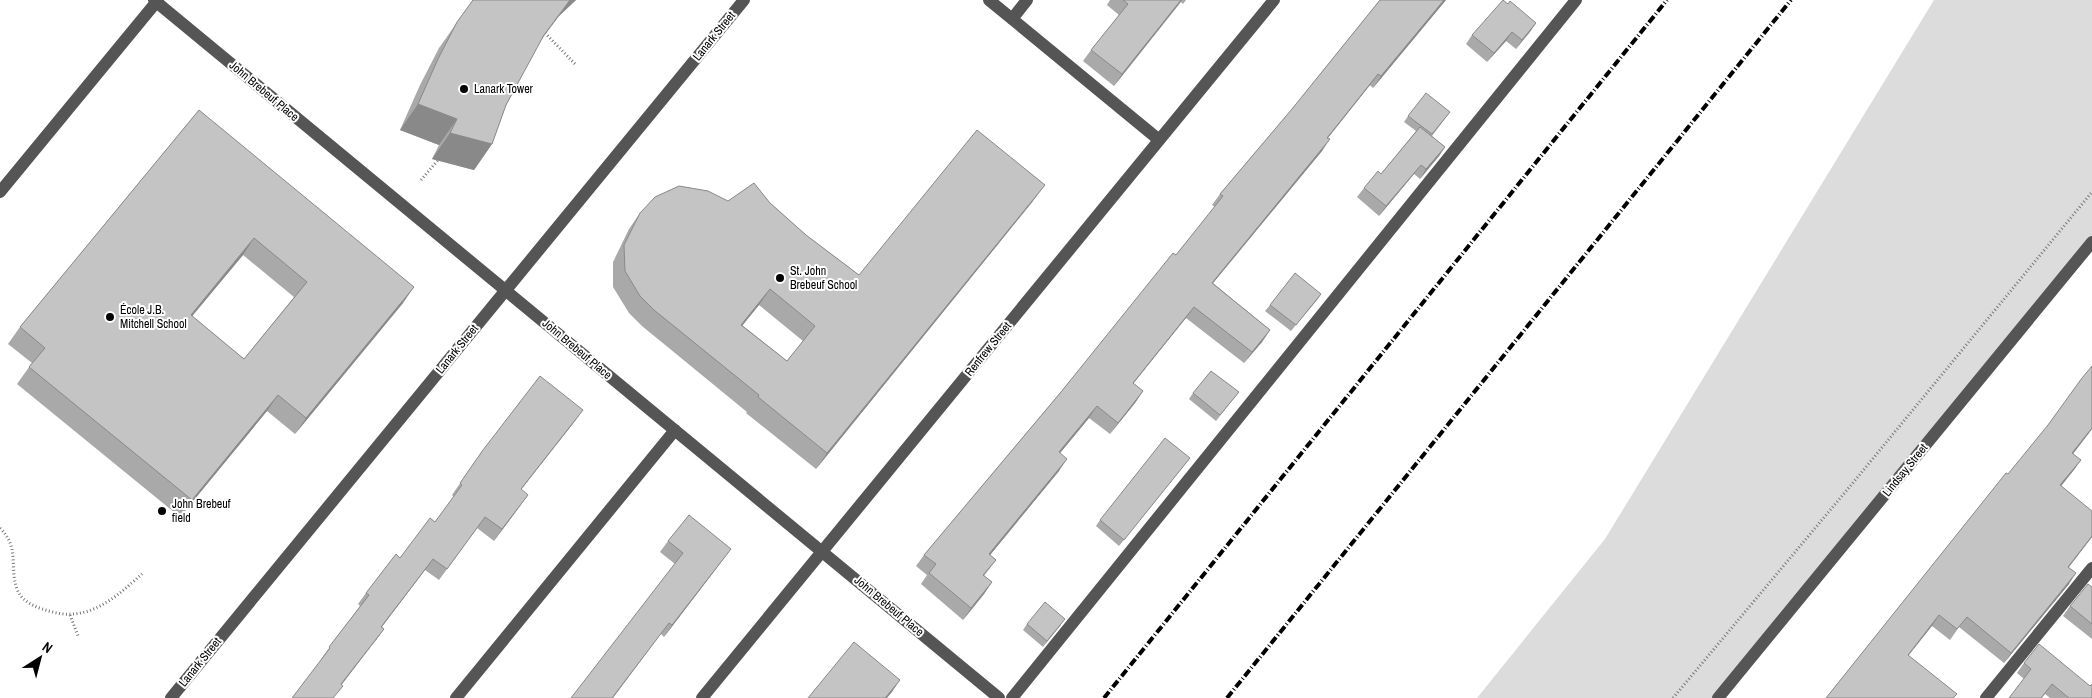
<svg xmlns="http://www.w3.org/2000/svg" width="2092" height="698" viewBox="0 0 2092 698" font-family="'Archivo Narrow',sans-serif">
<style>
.green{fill:#dcdcdc}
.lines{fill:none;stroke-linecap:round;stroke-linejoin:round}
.path{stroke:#777;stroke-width:3;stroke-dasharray:1 2.5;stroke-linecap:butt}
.minor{stroke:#555;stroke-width:12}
.rail{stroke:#000;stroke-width:4;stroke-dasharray:8 2.5 1 2.5;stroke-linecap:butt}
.wall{fill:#a9a9a9;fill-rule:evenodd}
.shaded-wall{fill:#898989}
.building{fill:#c4c4c4;stroke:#898989;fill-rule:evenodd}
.poi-dot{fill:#000;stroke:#fff;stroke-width:2}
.labels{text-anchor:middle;stroke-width:4;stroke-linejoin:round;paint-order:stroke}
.street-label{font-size:12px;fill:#000;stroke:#fff}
.poi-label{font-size:12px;fill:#000;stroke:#fff;text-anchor:start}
</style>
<rect width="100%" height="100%" fill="#fff"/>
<path class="green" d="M1934 0H2092V241L1718 698H1477L1605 539Z"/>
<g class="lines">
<path class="path" d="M545 33 576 65
M421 180 438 160
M0 528C20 548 9 566 17 589 21 600 31 605 42 609 52 612 62 615 72 614 100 613 124 590 143 573
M70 615 78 636
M1673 698 1852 484 2092 192"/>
<path class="minor" d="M154 0 999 698
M989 0 1158 139
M1012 19 1027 0
M0 192 158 0
M171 698 744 0
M456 698 675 430
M702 698 1274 0
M1012 698 1576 0
M1718 698 2092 242
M1986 698 2092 568"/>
<path class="rail" d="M1104 698 1667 0
M1227 698 1791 0"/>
</g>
<path class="wall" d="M473 0H576L559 16 540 41 506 105 492 144 474 170 432 159 439 145 400 130 420 85 439 48Z
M1110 0H1186L1183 4 1181 2 1114 86 1083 61 1091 50 1119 15 1107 5Z
M1380 0H1446L1373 88 1370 85 1328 138 1322 151 1213 283 1270 330 1262 342 1244 363 1186 318 1133 383 1143 391 1135 403 1110 434 1089 418 1060 453 1059 471 990 555 996 560 984 576 992 582 984 594 963 620 921 584 927 575 916 566 924 555 1176 255 1215 207 1212 205 1220 194 1292 109Z
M1536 23 1516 49 1506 41 1487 62 1466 44 1472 35Z
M199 110 403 303 295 434 267 411 180 517 17 384 32 363 8 344 20 327ZM243 255 294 297 244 359 192 316Z
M1450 112 1432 136 1445 147 1439 156 1420 179 1414 174 1379 216 1357 197 1364 188 1381 174 1416 131 1404 122 1408 116Z
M728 201 770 203 806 235 859 275 1033 201 816 469 746 413 747 412 642 326 629 313 613 287V262L629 229 640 213ZM759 305 803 341 787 361 742 325Z
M1321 294 1291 331 1265 311 1270 305Z
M1193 393 1234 398 1216 421 1189 399Z
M575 421 521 489 520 506 494 541 477 528 439 580 425 570 382 627 384 629 376 640 322 660 321 659 360 606 358 604 366 593 435 522 454 497 452 495 483 450Z
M2092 429 2073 454 2081 460 2061 486 2092 537 2069 567V584L2004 663 1959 627 1950 640 1932 626 1826 698 2008 474Z
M1190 458 1119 546 1096 526 1100 520Z
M668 541 722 561 664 637 661 634 675 564 660 552Z
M2092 587V639L2063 616 2070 606Z
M1027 624 1061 625 1043 647 1023 630Z
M2024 663 2092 698H2050L2045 694 2042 698H2009L2024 679 2017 673Z"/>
<path class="shaded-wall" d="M570 0H576L559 16 526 60Z
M1181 0H1182L1114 86 1122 74Z
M1444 0H1446L1373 88 1381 76Z
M1536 23 1530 32 1516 49 1522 40Z
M1512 32 1506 41 1487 62 1494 53Z
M1378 74 1370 85 1319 149 1327 138Z
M418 104 457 119 439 145 400 130Z
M450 133 492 144 474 170 432 159Z
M1330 139 1322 151 1204 294 1212 283Z
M1445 147 1439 156 1420 179 1426 169Z
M1421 165 1414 174 1379 216 1386 206Z
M1045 185 1033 201 816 469 827 453Z
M254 238 243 255 179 332 191 315Z
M414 287 403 303 295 434 306 418Z
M770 289 759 305 730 341 741 325Z
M1321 294 1317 300 1291 331 1296 325Z
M1194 307 1186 318 1125 394 1133 383Z
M1270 330 1262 342 1244 363 1252 352Z
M1143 391 1135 403 1110 434 1118 423Z
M278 395 267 411 180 517 192 500Z
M1097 406 1089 418 1051 464 1059 452Z
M583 410 575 421 513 500 521 489Z
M2092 428V429L2065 464 2072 453Z
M1067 459 1059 471 981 566 989 554Z
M2081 460 2074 470 2053 496 2060 485Z
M528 495 520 506 494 541 502 529Z
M2092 536V537L2061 577 2068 567Z
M731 549 722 561 664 637 672 625Z
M433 559 425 570 373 638 381 627Z
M2076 573 2069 584 2004 663 2011 653Z
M992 582 984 594 963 620 971 608Z
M1939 615 1932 626 1901 665 1908 655Z
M669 623 613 698H612Z
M384 629 376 640 333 696 341 684Z
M900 680 892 692 887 698H885Z"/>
<path class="building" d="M473 0H570L544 35 506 105 492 144 450 133 457 119 418 104 438 59 457 22Z
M1123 0H1181L1122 74 1091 50 1128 4Z
M1380 0H1444L1381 76 1378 74 1327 138 1330 139 1212 283 1270 330 1252 352 1194 307 1133 383 1143 391 1118 423 1097 406 1059 452 1067 459 989 554 996 560 983 575 992 582 971 608 929 573 936 564 924 555 1061 392 1173 253 1176 255 1223 196 1220 194 1292 109Z
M1503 0 1508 4 1510 1 1536 23 1522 40 1512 32 1494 53 1472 35Z
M1426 93 1450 112 1432 134 1408 116Z
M199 110 414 287 306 418 278 395 192 500 29 367 45 348 20 327ZM254 238 307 282 244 359 191 315Z
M1420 127 1445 147 1426 169 1421 165 1386 206 1364 188 1378 171 1381 174Z
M977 130 1045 185 827 453 758 397 759 395 654 310 640 296 625 271 624 245 640 213 655 197 679 186 708 191 728 201 754 183 770 203 806 235 859 275ZM770 289 815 326 787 361 741 325Z
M1295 273 1321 294 1296 325 1270 305Z
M2092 366V428L2072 453 2081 460 2060 485 2092 511V536L2068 567 2076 573 2011 653 1967 617 1957 629 1939 615 1908 655 1957 694 1953 698H1826L2006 473 2008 474 2048 425 2082 378Z
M1211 371 1239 392 1220 415 1193 393Z
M540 376 583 410 521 489 528 495 502 529 485 517 447 569 433 559 381 627 384 629 341 684 343 686 333 698H292L330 648 329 647 369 595 366 593 396 554 400 558 430 518 435 522 462 485 460 483 483 450Z
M1165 438 1190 458 1124 540 1100 520Z
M689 515 731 549 672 625 669 623 612 698H571L683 553 668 541Z
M2088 584 2092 587V624L2070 606Z
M1045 602 1065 619 1047 641 1027 624Z
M854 642 900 680 885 698H808Z
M2039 644 2090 686 2092 684V698H2069L2052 684 2041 698H2009L2031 669 2024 663Z"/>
<g class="poi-dot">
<circle cx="464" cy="89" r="5"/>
<circle cx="780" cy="278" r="5"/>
<circle cx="110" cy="317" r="5"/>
<circle cx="162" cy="511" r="5"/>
</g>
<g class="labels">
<g class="street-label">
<text transform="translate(714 36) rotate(-51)" y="4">Lanark Street</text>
<text transform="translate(264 91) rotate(40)" y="4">John Brebeuf Place</text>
<text transform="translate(457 349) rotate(-51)" y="4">Lanark Street</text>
<text transform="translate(577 349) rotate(40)" y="4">John Brebeuf Place</text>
<text transform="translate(988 349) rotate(-51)" y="4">Renfrew Street</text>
<text transform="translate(1905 470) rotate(-51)" y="4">Lindsay Street</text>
<text transform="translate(889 606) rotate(40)" y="4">John Brebeuf Place</text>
<text transform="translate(200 662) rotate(-51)" y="4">Lanark Street</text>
</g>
<g class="poi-label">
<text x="474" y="93">Lanark Tower</text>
<text x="790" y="275">St. John<tspan x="790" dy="14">Brebeuf School</tspan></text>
<text x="120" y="314">École J.B.<tspan x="120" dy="14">Mitchell School</tspan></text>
<text x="172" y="508">John Brebeuf<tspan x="172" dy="14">field</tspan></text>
</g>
</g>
<g transform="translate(40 658) rotate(36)" stroke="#ffffff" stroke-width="4" paint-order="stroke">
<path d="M0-4L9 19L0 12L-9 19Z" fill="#000000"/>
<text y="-8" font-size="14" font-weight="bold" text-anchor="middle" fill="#000000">N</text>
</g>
</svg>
